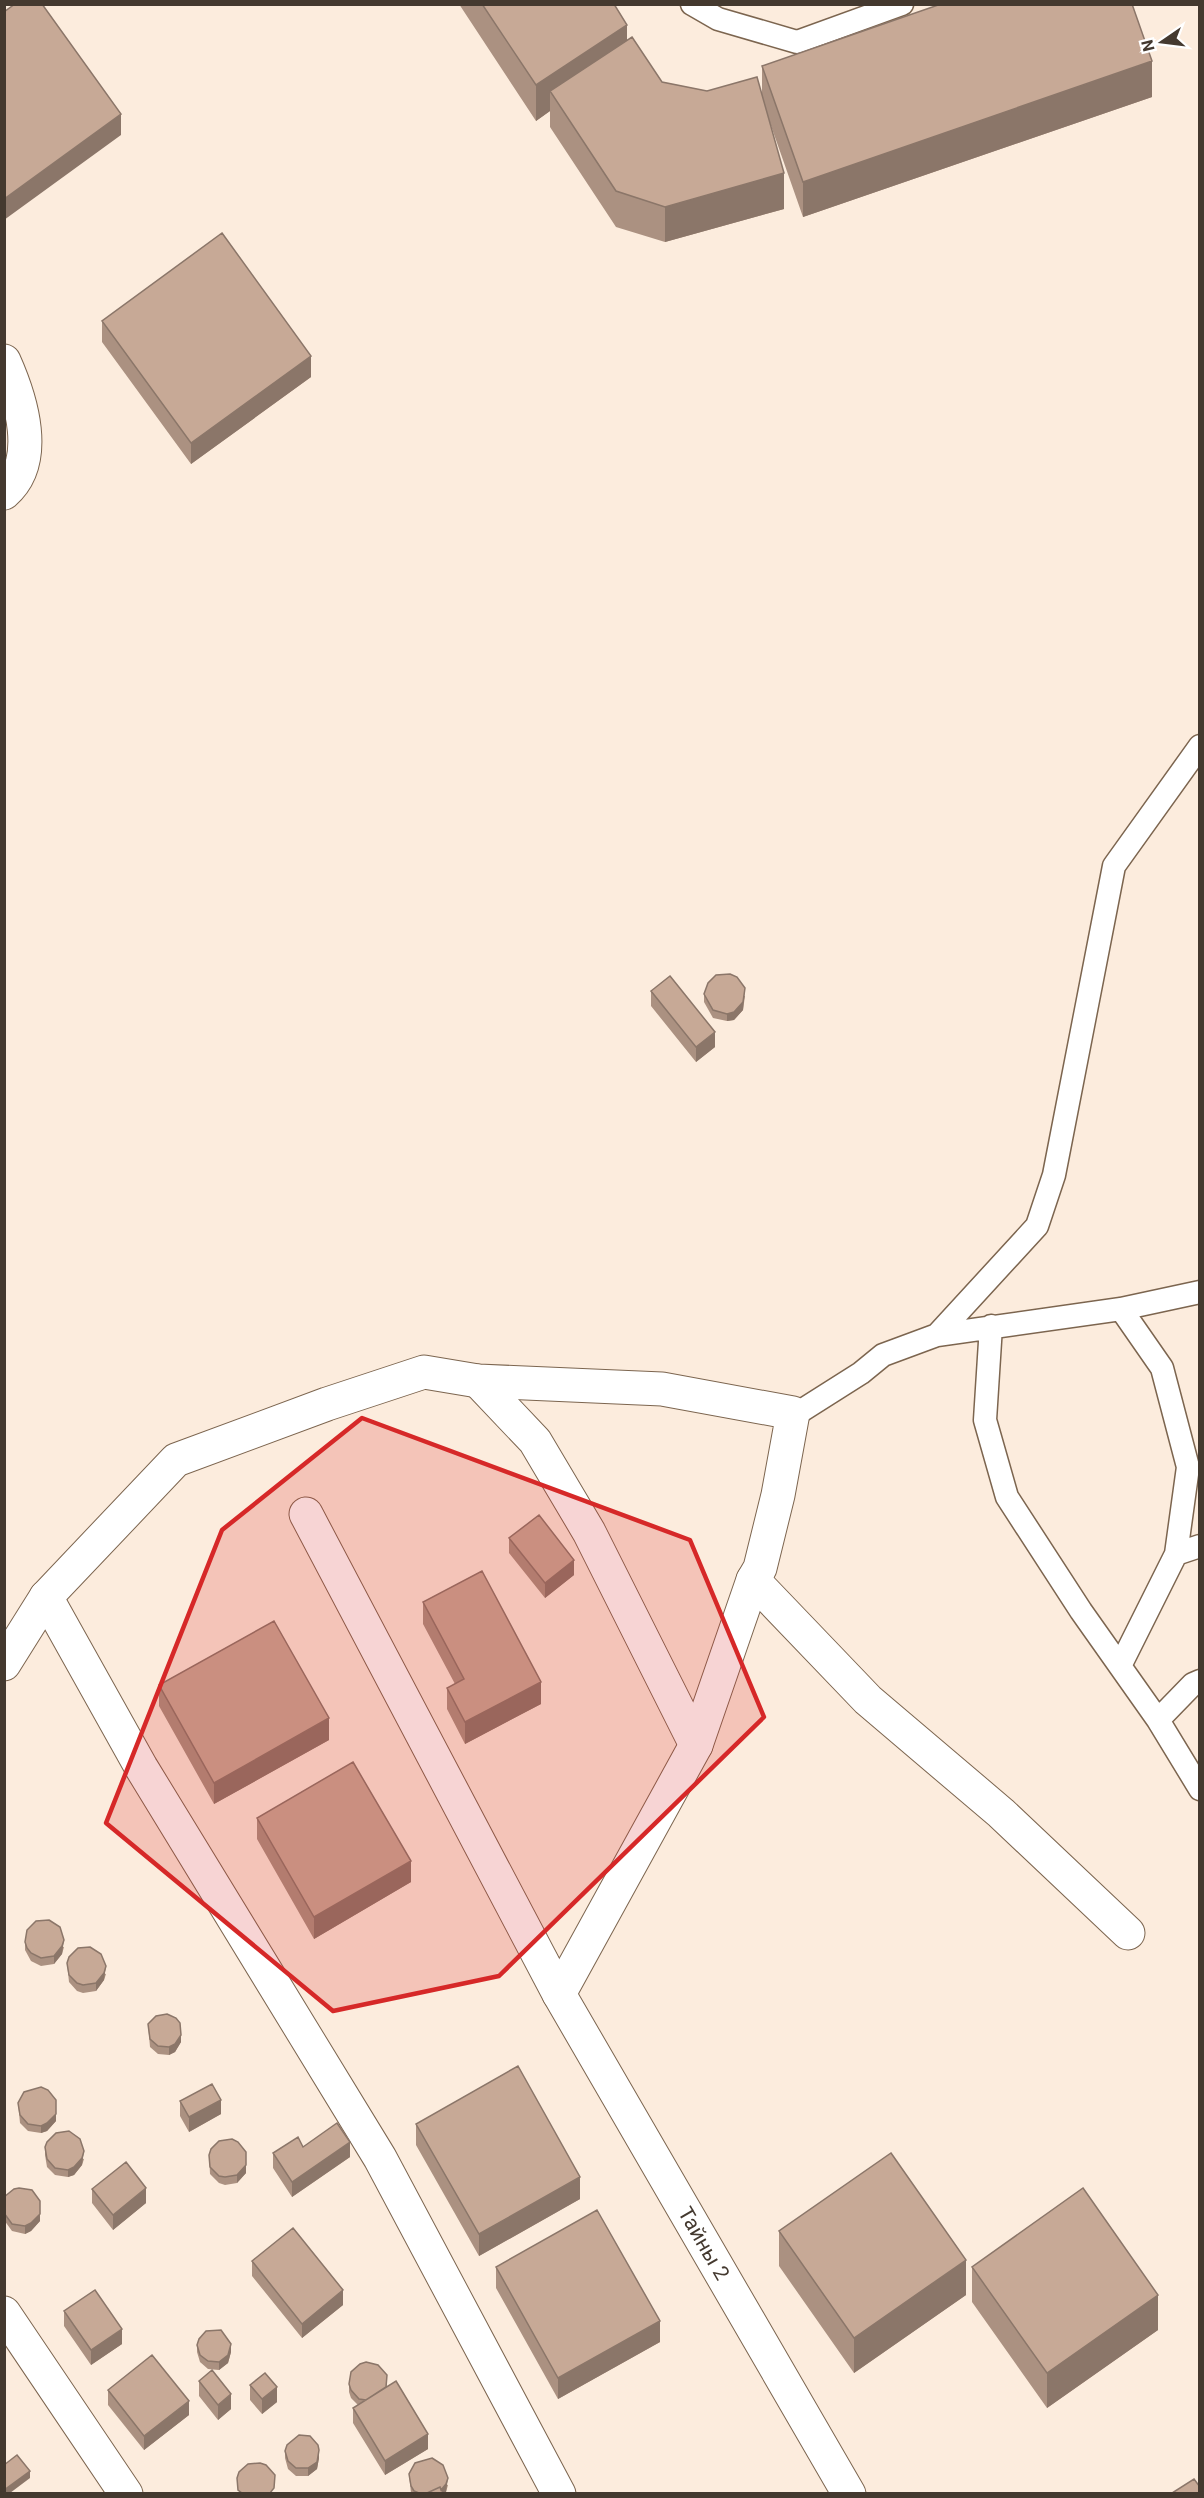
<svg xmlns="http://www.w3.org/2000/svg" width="1204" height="2498" viewBox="0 0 1204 2498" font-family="Roboto,sans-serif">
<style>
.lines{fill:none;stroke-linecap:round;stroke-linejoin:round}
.lane-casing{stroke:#7c654f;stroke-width:25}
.street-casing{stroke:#7c654f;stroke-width:35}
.lane{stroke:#fff;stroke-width:22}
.street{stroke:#fff;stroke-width:33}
.wall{fill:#ab9181}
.shaded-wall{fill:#8b7669}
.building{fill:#c7a996;stroke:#8b7669;stroke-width:1.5}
.marked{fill:#d62828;fill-opacity:0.2;stroke:#d62828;stroke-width:4.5;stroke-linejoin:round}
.labels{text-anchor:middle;stroke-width:5;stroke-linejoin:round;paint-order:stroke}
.street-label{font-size:21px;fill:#44392f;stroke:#fff}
</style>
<rect width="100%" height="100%" fill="#fcecdd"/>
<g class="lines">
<defs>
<path id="lane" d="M692 4 718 19 797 42 902 4
M991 1326 985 1420 1007 1497 1081 1611 1158 1720 1200 1789
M937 1335 1121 1309 1200 1292
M793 1413 801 1411 861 1373 883 1355 937 1335 1037 1226 1054 1175 1114 866 1200 746
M1176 1554 1200 1546
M1120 1666 1176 1554 1188 1467 1162 1368 1121 1309
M1158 1720 1193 1684 1200 1681"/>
<g id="street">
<path d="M4 361C21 399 41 461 4 493"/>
<path d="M478 1381 535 1441 589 1532 696 1745"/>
<path id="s1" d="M306 1514 559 1994 849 2494"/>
<path d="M753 1580 868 1700 1001 1813 1128 1933"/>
<path d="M46 1597 141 1767 380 2158 559 2494"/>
<path d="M4 1664 46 1597 176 1460 327 1404 424 1372 478 1381 662 1389 793 1413 778 1495 760 1568 753 1580 696 1745 559 1994"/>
<path d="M4 2313 126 2494"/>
</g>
</defs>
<use href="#lane" class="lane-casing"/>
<use href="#street" class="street-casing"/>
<use href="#lane" class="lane"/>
<use href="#street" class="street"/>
</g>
<path class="wall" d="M459 4H614L627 40 662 82 707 91 762 97V66L1152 97 803 217 769 120 784 209 665 242 616 227 550 127V111L536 121Z
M102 321 311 377 191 464 102 342Z
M651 991 715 1047 696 1062 651 1006Z
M704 994 745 996 743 1010 734 1020 727 1021 713 1018 704 1002Z
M509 1538 574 1575 545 1598 509 1553Z
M423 1602 541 1704 465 1744 447 1709V1688L455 1684 423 1624Z
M159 1685 329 1740 214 1804 159 1706Z
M257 1818 411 1882 314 1939 257 1839Z
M25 1942 64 1947 62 1954 54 1964 41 1966 31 1961 25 1950Z
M67 1963 106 1974 104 1980 96 1991 83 1993 77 1991 69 1982Z
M148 2024 181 2042 175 2052 169 2055 158 2054 150 2047Z
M56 2100V2121L47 2131 41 2133 28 2131 20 2123 18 2103Z
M180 2101 221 2114 189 2132 180 2116Z
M416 2124 580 2199 479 2256 416 2145Z
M45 2147 84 2159 82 2165 74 2175 68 2177 55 2175 47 2167 45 2155Z
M303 2147 350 2157 292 2197 273 2168V2153Z
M209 2155 246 2160V2173L237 2183 225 2185 219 2183 210 2174Z
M92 2189 146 2203 113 2230 92 2203Z
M4 2197 40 2221 31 2231 25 2234 12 2231 4 2220Z
M779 2231 966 2295 854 2373 779 2266Z
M252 2261 343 2305 302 2338 252 2276Z
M496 2267 660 2342 558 2399 496 2288Z
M972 2267 1158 2330 1047 2408 972 2302Z
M64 2311 122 2344 91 2365 64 2326Z
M197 2345 231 2352 228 2363 219 2370 208 2369 200 2362 197 2352Z
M199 2381 231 2409 218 2420 199 2396Z
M349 2384 387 2387 428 2449 385 2475 353 2423V2408L358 2405 351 2398 349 2392Z
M250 2385 277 2402 262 2414 250 2400Z
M108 2390 189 2415 144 2450 108 2405Z
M285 2451 319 2458 317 2469 308 2476H296L288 2469 285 2458Z
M409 2474 448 2485 446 2492 445 2493H411Z"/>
<path class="shaded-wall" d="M627 25V60L550 91V111L536 121V85Z
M1152 61V97L803 217V182Z
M121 114V135L4 220V199Z
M784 173V209L665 242V207Z
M311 356V377L191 464V443Z
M745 988 743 1010 734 1020 727 1021V1014Z
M715 1032V1047L696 1062V1047Z
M574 1560V1575L545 1598V1583Z
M541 1682V1704L465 1744V1722Z
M329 1718V1740L214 1804V1783Z
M411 1861V1882L314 1939V1917Z
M64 1940 62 1954 54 1964V1956Z
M106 1966 104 1980 96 1991V1983Z
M181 2035V2042L175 2052 169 2055V2047Z
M221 2100V2114L189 2132V2117Z
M56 2114V2121L47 2131 41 2133V2126Z
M350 2142V2157L292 2197V2182Z
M84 2151 82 2165 74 2175 68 2177V2170Z
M246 2160V2173L237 2183V2175Z
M580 2177V2199L479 2256V2234Z
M146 2188V2203L113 2230V2215Z
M40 2201V2221L31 2231 25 2234V2226Z
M966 2260V2295L854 2373V2338Z
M343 2290V2305L302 2338V2324Z
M1158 2295V2330L1047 2408V2373Z
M660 2321V2342L558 2399V2378Z
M122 2329V2344L91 2365V2350Z
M231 2344V2352L228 2363 219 2370V2362Z
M277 2387V2402L262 2414V2399Z
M231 2394V2409L218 2420V2405Z
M189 2401V2415L144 2450V2436Z
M428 2434V2449L385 2475V2461Z
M319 2450V2458L317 2469 308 2476V2468Z
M30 2471V2478L10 2493H4V2490Z
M448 2478 446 2492 445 2493H438Z"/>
<path class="building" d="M15 4H42L121 114 4 199V12Z
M482 4H614L627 25 536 85Z
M941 4H1132L1152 61 803 182 762 66Z
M632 37 662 82 707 91 757 77 784 173 665 207 616 191 550 91Z
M222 233 311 356 191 443 102 321Z
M730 974 737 977 745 988 743 1002 734 1012 727 1014 713 1010 704 994 708 983 716 975Z
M670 976 715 1032 696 1047 651 991Z
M539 1515 574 1560 545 1583 509 1538Z
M482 1571 541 1682 465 1722 447 1688 464 1679 423 1602Z
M274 1621 329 1718 214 1783 159 1685Z
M353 1762 411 1861 314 1917 257 1818Z
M49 1920 60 1927 64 1940 62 1946 54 1956 41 1958 31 1953 27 1948 25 1942 27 1930 36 1921Z
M90 1947 101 1954 106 1966 104 1973 96 1983 83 1985 77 1983 69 1975 67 1963 69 1957 78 1948Z
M167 2014 176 2018 180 2023 181 2035 175 2044 169 2047 158 2046 150 2039 148 2024 156 2016Z
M518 2066 580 2177 479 2234 416 2124Z
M212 2084 221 2100 189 2117 180 2101Z
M41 2087 48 2090 56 2100V2114L47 2123 41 2126 28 2124 20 2115 18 2103 24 2092Z
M337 2123 350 2142 292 2182 273 2153 298 2137 303 2147Z
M69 2131 80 2139 84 2151 82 2158 74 2167 68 2170 55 2168 47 2159 45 2147 47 2142 56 2133Z
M232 2139 238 2142 246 2152V2165L237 2175 225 2177 219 2176 210 2167 209 2155 211 2149 219 2141Z
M891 2153 966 2260 854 2338 779 2231Z
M126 2162 146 2188 113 2215 92 2189Z
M19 2188 32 2190 40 2201V2214L31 2223 25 2226 12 2224 4 2213V2197L14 2189Z
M1083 2188 1158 2295 1047 2373 972 2267Z
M597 2210 660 2321 558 2378 496 2267Z
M293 2228 343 2290 302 2324 252 2261Z
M95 2290 122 2329 91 2350 64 2311Z
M221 2330 231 2344 228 2355 219 2362 208 2361 200 2355 197 2345 199 2339 206 2331Z
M152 2355 189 2401 144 2436 108 2390Z
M366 2362 378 2365 387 2375 386 2387 366 2400 359 2399 351 2390 349 2384 351 2372 360 2364Z
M212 2370 231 2394 218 2405 199 2381Z
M265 2373 277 2387 262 2399 250 2385Z
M396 2381 428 2434 385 2461 353 2408Z
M299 2435 310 2436 318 2445 319 2450 317 2462 308 2468H296L288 2461 285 2451 287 2445Z
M17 2455 30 2471 4 2490V2465Z
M432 2458 443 2465 448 2478 446 2484 441 2490 440 2487 427 2493H419L414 2491 411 2486 409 2474 415 2463Z
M260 2463 266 2465 275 2475 274 2488 270 2493H242L238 2490 237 2478 239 2472 248 2464Z
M1194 2479 1200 2487V2493H1172Z
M440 2487 443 2493H427Z"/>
<path class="marked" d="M362 1418 690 1540 764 1717 499 1976 333 2011 106 1823 222 1530Z"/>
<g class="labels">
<g class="street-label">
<text dy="7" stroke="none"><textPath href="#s1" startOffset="831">Тайны 2</textPath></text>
</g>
</g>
<rect width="1204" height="2498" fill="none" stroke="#44392f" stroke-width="12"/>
<g transform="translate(1162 42) rotate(256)" stroke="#ffffff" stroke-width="4.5" paint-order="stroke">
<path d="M0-4.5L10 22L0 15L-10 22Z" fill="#44392f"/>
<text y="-9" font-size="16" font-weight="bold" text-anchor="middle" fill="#44392f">N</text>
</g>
</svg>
